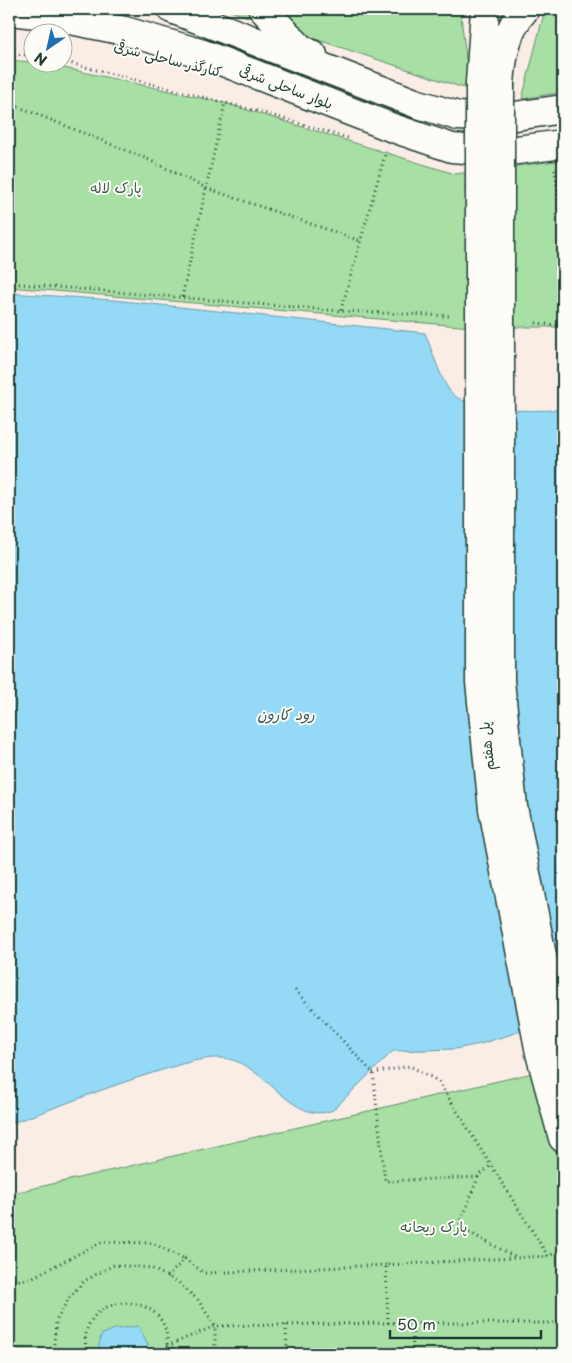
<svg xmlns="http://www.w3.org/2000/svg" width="572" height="1363" viewBox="0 0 572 1363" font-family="'Playpen Sans','Playpen Sans Arabic',sans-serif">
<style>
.green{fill:#a7dfa4;stroke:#638e6c}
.water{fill:#94daf6;stroke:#659ba8}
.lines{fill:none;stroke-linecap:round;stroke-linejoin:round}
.secondary-casing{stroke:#1f3d34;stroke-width:31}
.path{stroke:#1f3d34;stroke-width:3;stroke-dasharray:1 4;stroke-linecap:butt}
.secondary{stroke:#fdfcf7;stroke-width:28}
.secondary-bridge-casing{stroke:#1f3d34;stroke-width:31;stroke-linecap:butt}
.secondary-bridge{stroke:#fdfcf7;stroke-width:28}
.labels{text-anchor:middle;stroke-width:4;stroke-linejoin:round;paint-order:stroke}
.street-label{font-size:14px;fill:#1f3d34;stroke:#fdfcf7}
.park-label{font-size:14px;fill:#3a5d4a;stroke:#fdfcf7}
.water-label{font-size:15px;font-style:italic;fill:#365c5b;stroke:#fdfcf7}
</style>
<rect width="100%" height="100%" fill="#f9ede6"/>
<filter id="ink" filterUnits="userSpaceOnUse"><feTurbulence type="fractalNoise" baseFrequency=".02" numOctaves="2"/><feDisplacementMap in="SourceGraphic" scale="10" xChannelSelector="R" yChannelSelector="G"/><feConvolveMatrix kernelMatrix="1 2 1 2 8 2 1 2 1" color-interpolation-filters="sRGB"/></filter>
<g filter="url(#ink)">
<path class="green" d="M224 9H460L470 90Z
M548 9H563V92L522 99 544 13Z
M9 60 41 63 225 103 455 174 563 160V327H471L9 287Z
M563 1066V1354H9V1194Z"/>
<path class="water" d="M9 293 113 300 425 333C432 350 439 375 449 390 464 413 538 412 563 409V1018L480 1044 455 1049 393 1051 333 1110C292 1127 264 1061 222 1058 200 1057 179 1065 159 1071 108 1086 59 1107 9 1124Z
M138 1326 148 1344 144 1354H100L98 1351 101 1335 115 1329Z"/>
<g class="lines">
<defs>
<path id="secondary" d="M172 9 415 103 458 116 502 118 563 109
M263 9 300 48 313 55
M9 11 46 15 125 31 203 54 393 128 452 148 501 152 563 144
M480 83 485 9
M500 84C502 56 506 30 525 9
M480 189V682L493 809 540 1053 563 1138
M500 190V681L513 807 563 1063"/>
</defs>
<use href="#secondary" class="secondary-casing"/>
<path class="path" d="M9 54 32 55
M62 61 261 112 351 139
M9 103 145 158 206 188 361 241
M555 169 559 206 563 214
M9 283 341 311 450 316
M182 297 225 103
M341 310 386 151
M536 323 563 326
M295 990 373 1073 385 1181 478 1177 491 1165
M373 1073 410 1066 438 1081 548 1256 563 1250
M478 1177 459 1227 517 1258
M167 1277 185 1259 204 1273 386 1265
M9 1282 31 1278 102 1242 152 1243 185 1259
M388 1323 386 1265 548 1256
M412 1323 413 1354
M286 1325 287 1354
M167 1346 215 1326 388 1323H563
M167 1346 190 1354
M53 1354 56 1321 69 1298 84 1281 114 1265 151 1268 178 1282 198 1300 215 1326V1354
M80 1354 86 1353
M87 1354C71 1287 180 1285 166 1354"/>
<use href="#secondary" class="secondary"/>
<defs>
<path id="secondary-bridge" d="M480 83V189
M500 84V190"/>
</defs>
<use href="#secondary-bridge" class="secondary-bridge-casing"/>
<use href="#secondary-bridge" class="secondary-bridge"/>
</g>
</g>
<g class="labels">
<g class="street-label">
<text transform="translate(168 59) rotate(14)" y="5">کنارگذر ساحلی شرقی</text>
<text transform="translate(286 87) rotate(21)" y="5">بلوار ساحلی شرقی</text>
<text transform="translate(487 746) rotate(-96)" y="5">پل هفتم</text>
</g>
<g class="park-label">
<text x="116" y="193">پارک لاله</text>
<text x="434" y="1232">پارک ریحانه</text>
</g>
<g class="water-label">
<text x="286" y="720">رود کارون</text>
</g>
</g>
<rect width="572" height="1363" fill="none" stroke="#fdfcf7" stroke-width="30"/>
<rect x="15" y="15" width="542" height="1333" fill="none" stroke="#1f3d34" stroke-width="2" filter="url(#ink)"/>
<g transform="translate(48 48) rotate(214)"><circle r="24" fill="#fdfcf7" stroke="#a4b0a9"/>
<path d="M0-4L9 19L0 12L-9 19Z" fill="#1f6fb2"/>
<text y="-8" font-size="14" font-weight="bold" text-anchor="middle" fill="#1f3d34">N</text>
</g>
<path d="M390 1330v8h151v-8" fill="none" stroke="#1f3d34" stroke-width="2.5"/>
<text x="397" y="1330" font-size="15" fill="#1f3d34" stroke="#fdfcf7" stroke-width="4" paint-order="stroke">50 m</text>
</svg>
